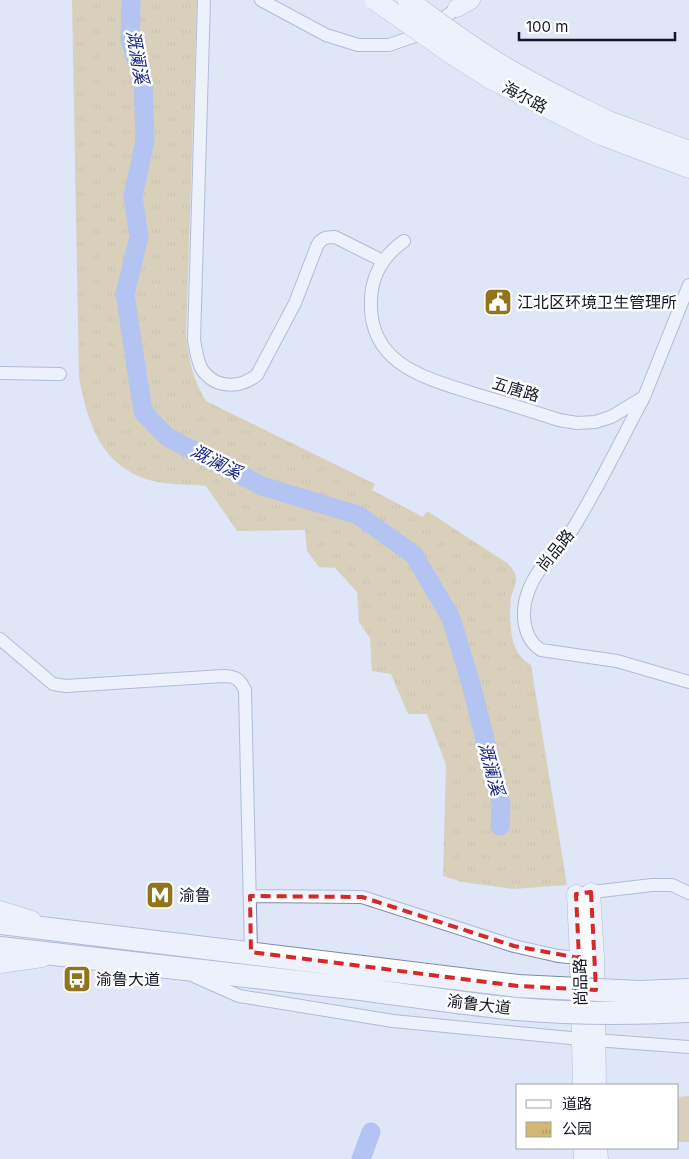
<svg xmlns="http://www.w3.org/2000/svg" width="689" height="1159" viewBox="0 0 689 1159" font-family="Inter,'Noto Sans SC',sans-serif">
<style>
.grass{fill:#d2b772}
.park{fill:url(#park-tufts)}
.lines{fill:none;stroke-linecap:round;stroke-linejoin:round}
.river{stroke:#7f9aec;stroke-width:19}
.street-casing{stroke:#7a89b1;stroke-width:14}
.secondary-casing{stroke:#7a89b1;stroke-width:19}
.primary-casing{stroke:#7a89b1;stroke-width:21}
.highway-casing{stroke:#7a89b1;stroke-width:24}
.street{stroke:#fff;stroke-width:12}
.secondary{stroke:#fff;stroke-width:18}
.primary{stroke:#fff;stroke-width:20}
.highway{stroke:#fff;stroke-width:22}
.primary-bridge-casing{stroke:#7a89b1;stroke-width:21;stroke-linecap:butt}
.highway-bridge-casing{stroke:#7a89b1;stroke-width:24;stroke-linecap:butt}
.primary-bridge{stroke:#fff;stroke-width:20}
.highway-bridge{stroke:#fff;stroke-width:22}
.marked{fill:none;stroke:#d62828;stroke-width:4;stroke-dasharray:10 6;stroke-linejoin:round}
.labels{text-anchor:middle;stroke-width:5;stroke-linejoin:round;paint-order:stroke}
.street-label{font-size:16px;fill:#121727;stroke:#fff}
.poi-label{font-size:16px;fill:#121727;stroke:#fff;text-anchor:start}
.water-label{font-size:18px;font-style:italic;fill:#192784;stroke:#fff}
</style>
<defs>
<pattern id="park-tufts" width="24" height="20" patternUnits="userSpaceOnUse" patternTransform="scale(1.25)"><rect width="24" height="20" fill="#d2b772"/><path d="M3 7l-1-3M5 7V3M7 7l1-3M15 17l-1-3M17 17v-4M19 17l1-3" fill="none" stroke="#b39d63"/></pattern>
</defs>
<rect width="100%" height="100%" fill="#dfe6f8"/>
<path class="grass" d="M689 1096V1142H678V1097Z"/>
<path class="park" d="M72 0H197L186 335C190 363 192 377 206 401L375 484 372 490 423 517 427 511 507 563C511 567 516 572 516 579 516 585 512 592 511 598 509 614 509 645 522 658 524 660 528 663 531 665L567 885 513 889 462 882 443 876 446 765 427 714H408L391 674 372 671 370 638 359 622 357 592 335 568 319 567 307 551 305 530 237 531 206 486C189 484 164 485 149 480 100 465 88 423 79 378Z"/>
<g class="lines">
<path class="river" d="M131 0 130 40 143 83 145 140 133 197 139 237 125 294 143 412 167 437 262 486 358 515 414 555 451 618 471 684 501 803 500 826
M361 1159 371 1132"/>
<defs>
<path id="street" d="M204 0 194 340C196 349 197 363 203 371 217 389 240 388 257 375L295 303 317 246C321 238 326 237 335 237L383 261
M261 0 326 35 358 45H389L424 33 457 8
M404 241C383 256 371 276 371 302 369 365 426 378 475 394 503 402 531 411 559 420L577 423 595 422 611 417 644 397 689 285
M0 373 60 374
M643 399C620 442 599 486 574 527 560 551 537 565 528 592 521 611 522 638 541 650L617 661 689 682
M0 639 53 684 66 686 223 676C235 676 240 679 245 690L251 952
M584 893 652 885H672L689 893
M250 896 362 897 514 946 558 956 579 958
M196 977 239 996 393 1021 581 1039 689 1047"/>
<path id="secondary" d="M457 8 471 0
M591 892 595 957 597 1085
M576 894 579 958 582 1085
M0 910 32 920
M0 964 42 958
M583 1148V1159
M598 1148 599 1159"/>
<path id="primary" d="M606 120 689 151
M601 135 689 168"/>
<path id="highway" d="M0 923 362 967
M0 948 361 989"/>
</defs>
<use href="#street" class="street-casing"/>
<use href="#secondary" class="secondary-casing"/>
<use href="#primary" class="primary-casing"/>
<use href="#highway" class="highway-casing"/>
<use href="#street" class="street"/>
<use href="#secondary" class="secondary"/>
<use href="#primary" class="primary"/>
<use href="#highway" class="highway"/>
<defs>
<path id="primary-bridge" d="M375 0 450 53 491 79 601 135
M408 0C438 22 468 45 500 64 534 85 570 102 606 120"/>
<path id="highway-bridge" d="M362 967 518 986 639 992 689 990
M361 989C413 996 465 1004 517 1009 574 1014 631 1014 689 1011"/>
</defs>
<use href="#primary-bridge" class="primary-bridge-casing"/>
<use href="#highway-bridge" class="highway-bridge-casing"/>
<use href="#primary-bridge" class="primary-bridge"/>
<use href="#highway-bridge" class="highway-bridge"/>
</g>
<path d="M0 0H689V1159H0ZM591 892 596 990 518 986 251 952 250 896 362 897 514 946 579 958 576 894Z" fill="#dfe6f8" fill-opacity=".55" fill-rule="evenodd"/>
<path class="marked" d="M591 892 596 990 518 986 251 952 250 896 362 897 514 946 579 958 576 894Z"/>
<defs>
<symbol id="civic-square" viewBox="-11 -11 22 22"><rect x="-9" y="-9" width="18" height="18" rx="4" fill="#92741a" stroke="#fff"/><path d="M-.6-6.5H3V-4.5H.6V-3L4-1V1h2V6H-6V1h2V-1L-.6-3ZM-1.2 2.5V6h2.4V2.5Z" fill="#fff"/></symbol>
<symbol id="metro-square" viewBox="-11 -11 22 22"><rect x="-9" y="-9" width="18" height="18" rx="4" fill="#92741a" stroke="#fff"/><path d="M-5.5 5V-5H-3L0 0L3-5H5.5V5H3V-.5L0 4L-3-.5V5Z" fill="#fff"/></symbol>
<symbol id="bus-square" viewBox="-11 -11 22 22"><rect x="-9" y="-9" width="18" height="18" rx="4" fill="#92741a" stroke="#fff"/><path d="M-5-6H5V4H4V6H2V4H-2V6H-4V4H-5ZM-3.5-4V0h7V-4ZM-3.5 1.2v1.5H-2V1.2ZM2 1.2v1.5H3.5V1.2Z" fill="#fff"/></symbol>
</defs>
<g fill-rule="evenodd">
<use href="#civic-square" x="482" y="286" width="32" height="32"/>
<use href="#metro-square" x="144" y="879" width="32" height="32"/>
<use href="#bus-square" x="61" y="963" width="32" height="32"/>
</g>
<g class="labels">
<g class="street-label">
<text transform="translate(525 97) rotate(28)" y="6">海尔路</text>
<text transform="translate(516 389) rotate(17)" y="6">五唐路</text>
<text transform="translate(555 550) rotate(-51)" y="6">尚品路</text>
<text transform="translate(580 982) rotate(-91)" y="6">尚品路</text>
<text transform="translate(479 1004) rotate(7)" y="6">渝鲁大道</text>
</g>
<g class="poi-label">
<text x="517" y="308">江北区环境卫生管理所</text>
<text x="179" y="901">渝鲁</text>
<text x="96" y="985">渝鲁大道</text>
</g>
<g class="water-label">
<text transform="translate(137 57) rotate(80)" y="6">溉澜溪</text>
<text transform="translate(216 462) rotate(27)" y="6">溉澜溪</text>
<text transform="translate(491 769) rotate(75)" y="6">溉澜溪</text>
</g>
</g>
<rect x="516" y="1084" width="162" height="65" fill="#ffffff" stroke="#a0a2a9"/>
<rect x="526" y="1100" width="25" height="8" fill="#ffffff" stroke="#a0a2a9"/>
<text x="562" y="1109" font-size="15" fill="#121727">道路</text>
<rect x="526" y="1122" width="25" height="15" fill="url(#park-tufts)" stroke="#a0a2a9"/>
<text x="562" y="1134" font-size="15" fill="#121727">公园</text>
<path d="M519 32v8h156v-8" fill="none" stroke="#121727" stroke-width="2.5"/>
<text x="526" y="32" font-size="15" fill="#121727" stroke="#ffffff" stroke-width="4" paint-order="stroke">100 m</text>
</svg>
